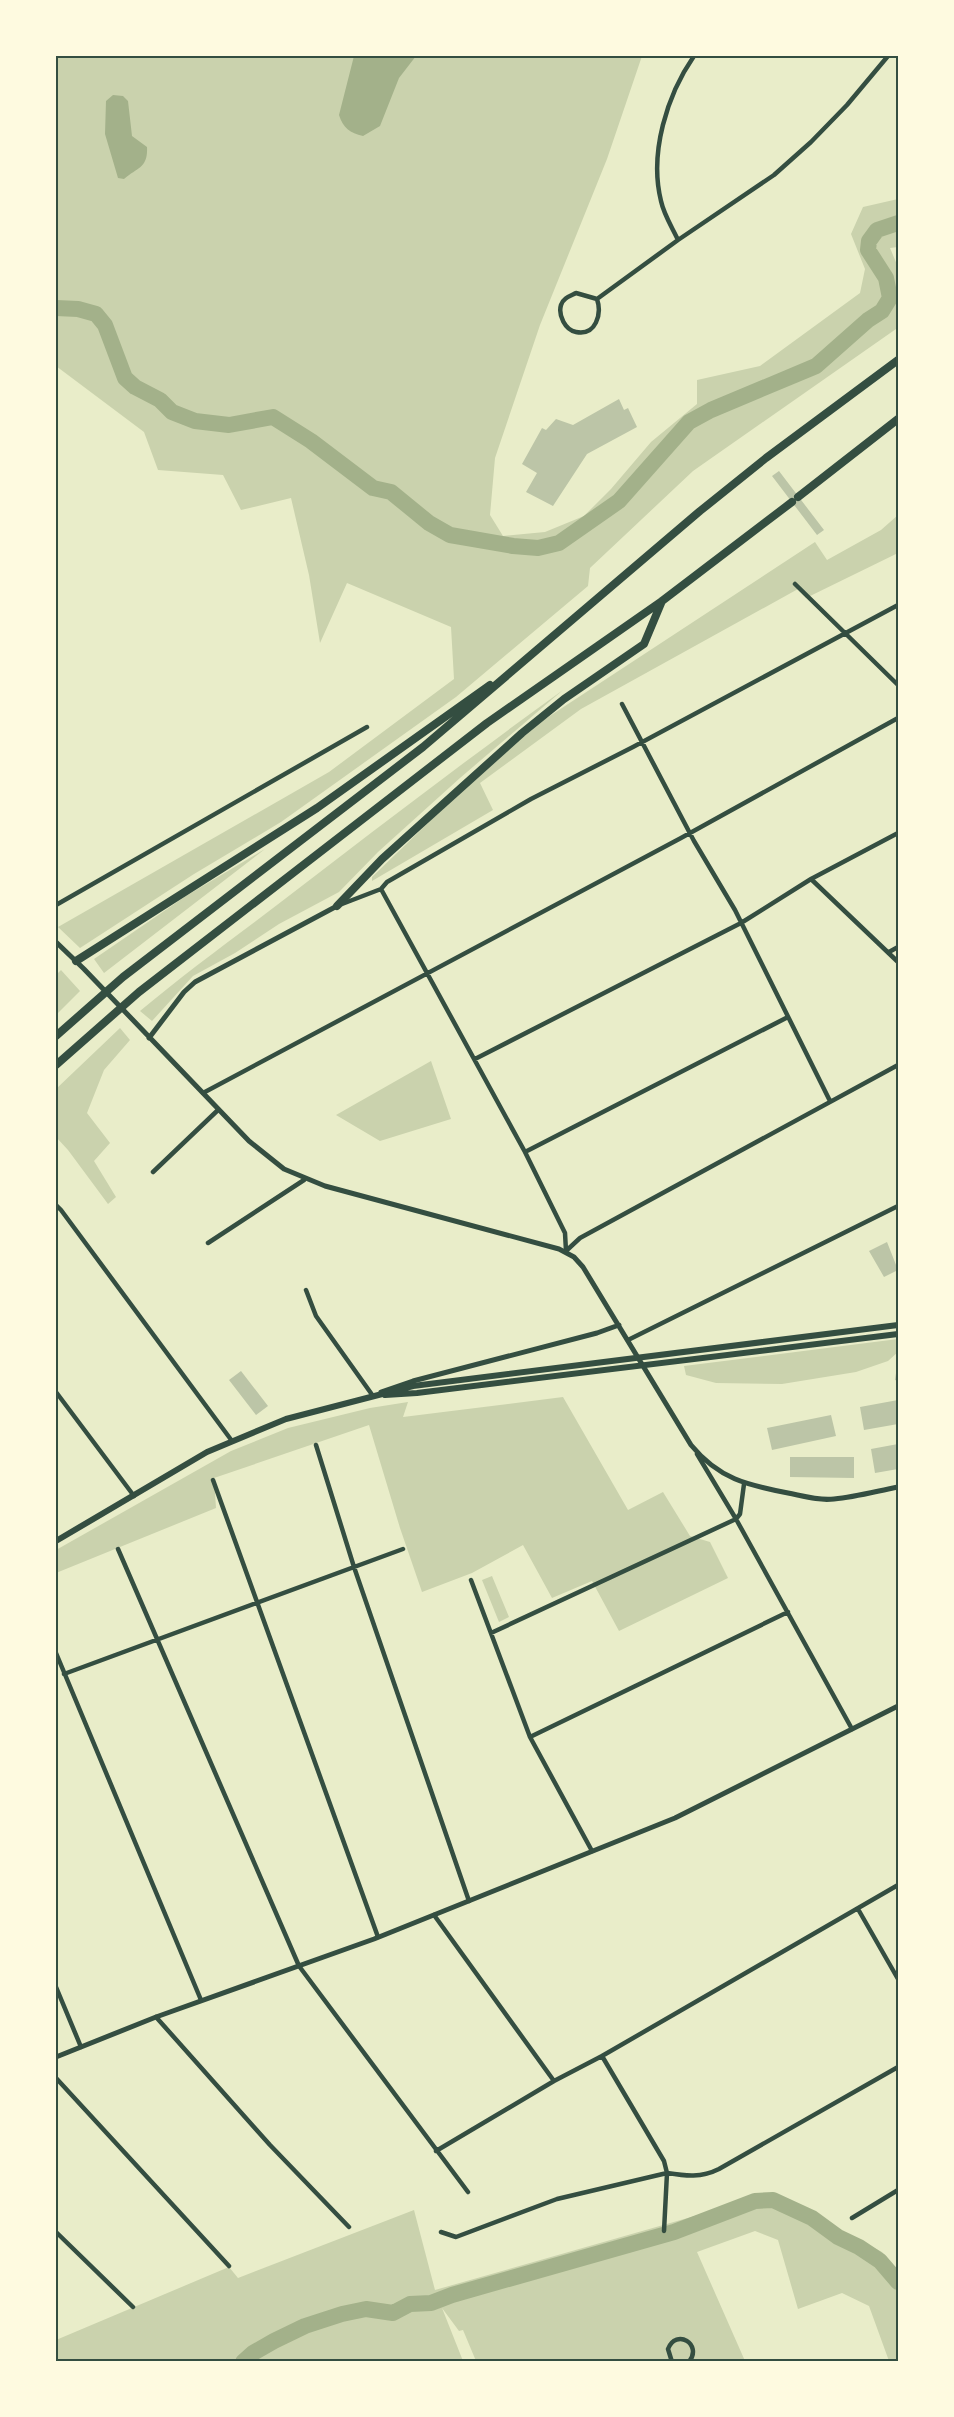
<svg xmlns="http://www.w3.org/2000/svg" width="954" height="2417" viewBox="0 0 954 2417" font-family="'Space Grotesk',sans-serif">
<style>
.green{fill:#cad2ad}
.water{fill:#a3b18a}
.lines{fill:none;stroke-linecap:round;stroke-linejoin:round}
.river{stroke:#a3b18a;stroke-width:16}
.building{fill:#bcc5a7}
.minor{stroke:#344e41;stroke-width:4.5}
.tertiary{stroke:#344e41;stroke-width:5}
.secondary{stroke:#344e41;stroke-width:6}
.motorway{stroke:#344e41;stroke-width:8}
.neatline{fill:none;stroke:#344e41;stroke-width:2}
</style>
<rect width="100%" height="100%" fill="#e9edc9"/>
<path class="green" d="M56 56H642L607 159 540 325 495 458 490 515 503 536 545 532 584 516 611 489 651 442 697 404V380L760 366 860 293 865 269 851 234 863 207 898 199V247L890 248 898 267V308L896 329 693 471 590 568 588 586 456 697 281 822 194 874 80 948 58 927 329 772 454 679 451 627 347 583 320 643 309 575 291 498 241 510 223 475 158 470 144 432 56 366Z
M898 515V553L806 598 798 589 581 709 480 783 493 810 372 881V877L454 798 533 727 815 542 827 560 881 530Z
M563 690 460 778 378 852 339 892 279 924 235 953 193 976 152 1021 140 1011C184 974 231 940 277 905 372 832 466 760 563 690Z
M265 849 104 973 94 959 186 896Z
M61 970 80 991 56 1015V975Z
M120 1028 130 1040 104 1070 87 1113 110 1143 94 1161 116 1197 108 1204 68 1150 56 1137V1089Z
M431 1061 451 1119 380 1141 336 1115Z
M898 1339V1352L888 1361 856 1372 782 1384 716 1383 686 1375 684 1366Z
M563 1397 628 1510 663 1492 690 1536 710 1542 728 1578 619 1631 592 1581 552 1598 523 1545 472 1573 422 1592 400 1528 369 1425 214 1478 216 1508 56 1573V1550L231 1451 288 1428 370 1408 408 1402 403 1417Z
M492 1576 509 1617 499 1622 482 1580Z
M772 2194 882 2252 898 2272V2361H889L869 2306 842 2293 798 2309 778 2240 755 2231 697 2252 745 2361H476L463 2330 459 2331 442 2308 463 2361 56 2362V2340L229 2267 238 2278 414 2210 435 2290Z"/>
<path class="water" d="M354 56H416L399 78 380 126 363 136C350 133 343 128 339 115Z
M113 95 123 96 128 101 132 136 147 147C148 168 138 167 124 179L118 178 105 134 106 101Z"/>
<g class="lines">
<path class="river" d="M56 308 78 309 96 314 105 325 125 378 135 387 160 400 172 412 195 421 229 425 273 417 311 441 373 488 391 492 429 523 450 535 513 546 538 548 559 543 619 501 689 422 711 410 816 366 868 320 882 311 890 298 886 278 868 250 869 241 877 230 898 223
M243 2362 253 2353 274 2341 305 2326 342 2314 366 2309 393 2313 410 2304 431 2303 452 2295 674 2232 755 2201 773 2200 812 2218 838 2237 859 2247 880 2261 898 2282"/>
</g>
<path class="building" d="M619 399 624 410 628 408 637 427 587 454 553 506 526 492 537 473 522 464 542 428 546 430 556 419 573 425Z
M779 471 824 530 817 535 772 476Z
M887 1242 898 1270 884 1277 869 1251Z
M897 1366H898V1381L895 1380Z
M241 1371 268 1406 256 1415 229 1380Z
M898 1400V1424L864 1430 860 1407Z
M831 1415 836 1436 772 1450 767 1428Z
M898 1444V1469L875 1473 871 1449Z
M790 1457H854V1478L790 1477Z"/>
<g class="lines">
<path class="minor" d="M678 240C672 227 664 215 661 201 649 153 667 95 694 56
M576 293 597 299C602 314 596 336 576 332 565 330 558 315 561 305 563 298 570 296 576 293Z
M597 299 678 240 774 175 811 142 847 105 888 56
M795 584 898 685
M622 704 694 841 735 910 830 1101
M811 879 898 962
M381 889 525 1152 565 1233 566 1251
M342 904 381 889 387 882 531 799 633 747 898 605
M56 905 367 727
M889 952 898 947
M475 1059 741 923 811 879 898 833
M203 1093 681 838 898 718
M525 1152 788 1017
M153 1172 218 1110
M56 1205 61 1210 232 1441
M208 1243 304 1180
M566 1251 580 1238 898 1065
M306 1290 316 1316 373 1396
M628 1340 898 1206
M56 1392 134 1496
M316 1445 354 1567 469 1901
M697 1454 736 1519 852 1729
M213 1480 378 1937
M736 1519 740 1514 744 1484
M118 1549 299 1966 468 2192
M471 1580 530 1737 592 1851
M491 1633 736 1519
M56 1653 201 2000
M64 1674 403 1549
M530 1737 788 1612
M858 1909 898 1979
M434 1915 554 2081
M56 1987 81 2047
M156 2017 270 2145 349 2227
M602 2056 664 2161 667 2173C686 2176 701 2178 719 2169L898 2067
M56 2078 229 2266
M436 2151 554 2081 602 2056 898 1885
M852 2218 898 2190
M56 2232 133 2307
M441 2232 456 2237 557 2199 667 2173 664 2231
M672 2362 668 2349C676 2328 703 2344 689 2362"/>
<path class="tertiary" d="M56 942 84 969 249 1141 284 1169 325 1186 559 1249 574 1257 583 1267 691 1445C719 1479 747 1485 788 1493 803 1496 819 1501 834 1499 856 1497 877 1491 898 1487
M149 1038 184 992 195 982 337 906
M381 1392 413 1381 597 1333 619 1325
M56 2057 156 2017 374 1939 675 1818 898 1706"/>
<path class="secondary" d="M385 1395 417 1393 898 1334
M56 1541 207 1452 286 1419 413 1386 898 1325"/>
<path class="motorway" d="M798 497 898 419
M337 906 382 859 522 733 564 699 644 644 662 601
M76 961 317 808 490 685
M56 1036 123 977 423 747 700 511 766 458 898 360
M56 1065 139 992 487 723 662 601 792 502"/>
</g>
<rect width="954" height="2417" fill="none" stroke="#fefae0" stroke-width="114"/>
<rect x="57" y="57" width="840" height="2303" class="neatline"/>
</svg>
